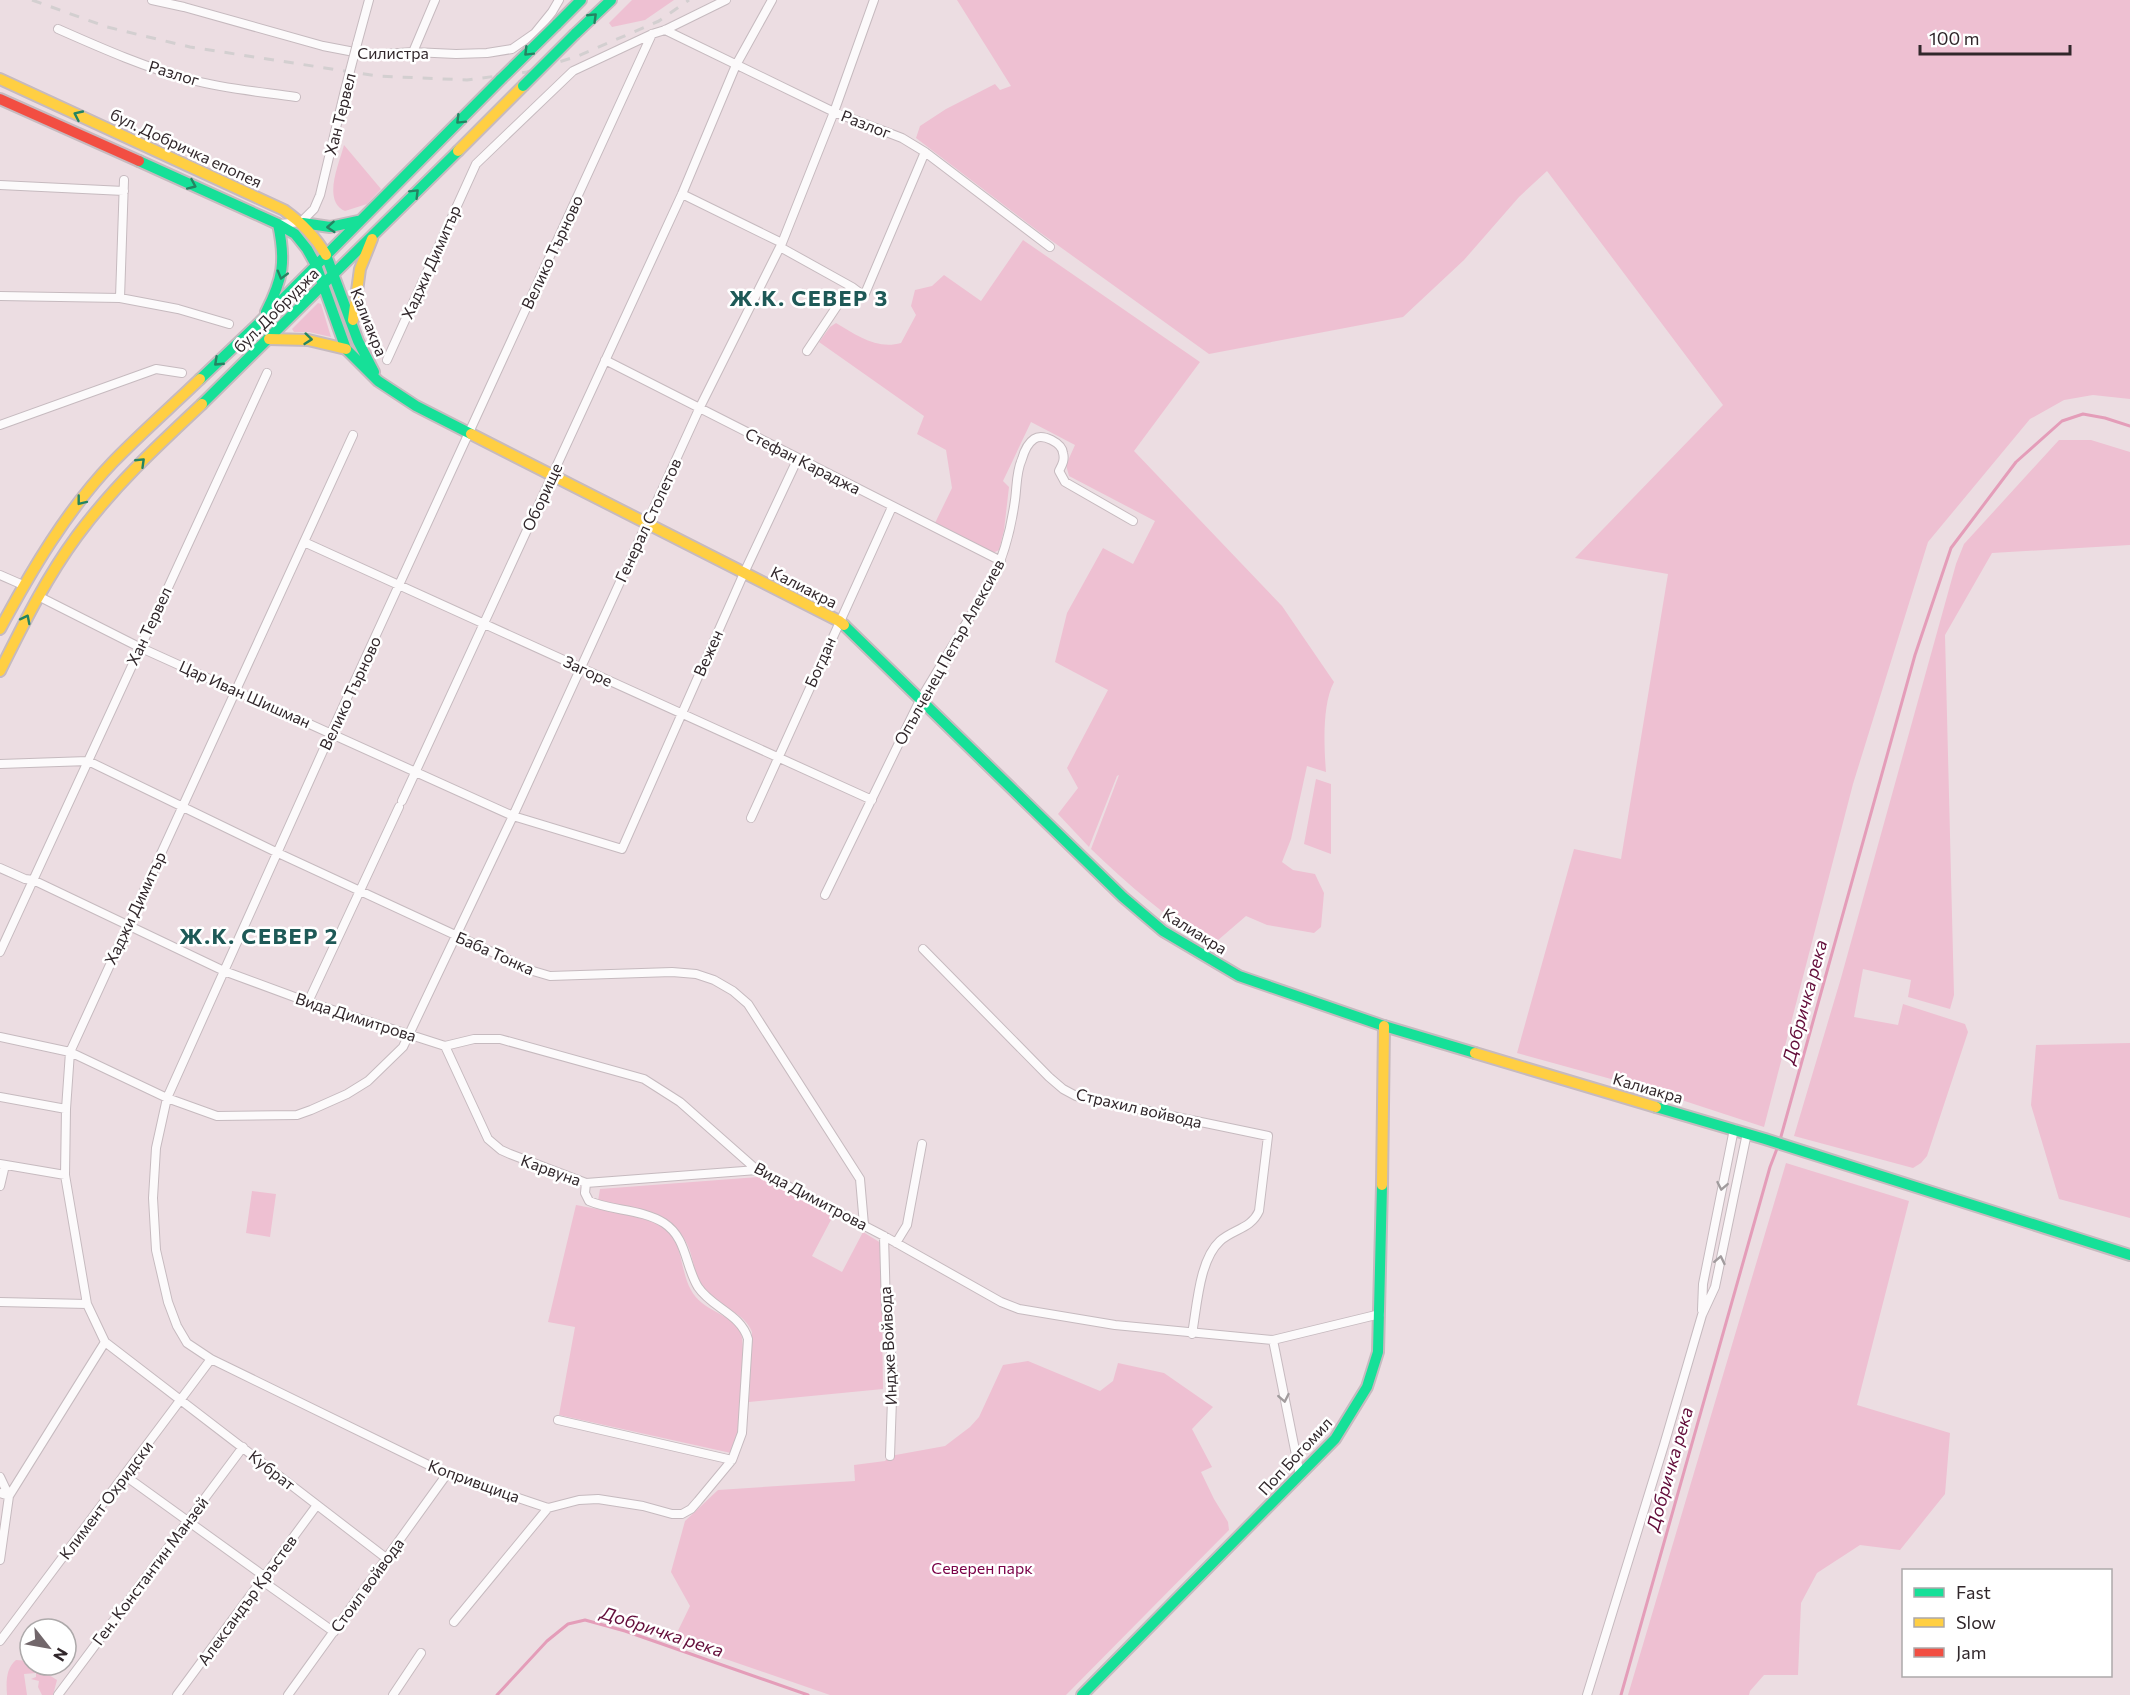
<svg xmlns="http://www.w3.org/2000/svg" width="2130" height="1695" viewBox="0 0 2130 1695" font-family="Commissioner,sans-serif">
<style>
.green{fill:#eec0d2}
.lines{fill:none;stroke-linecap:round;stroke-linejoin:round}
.stream{stroke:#e49db9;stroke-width:3}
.street-casing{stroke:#c6babf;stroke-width:10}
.fast-casing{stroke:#c6babf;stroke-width:14}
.slow-casing{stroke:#c6babf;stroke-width:14}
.jam-casing{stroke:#c6babf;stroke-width:14}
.street{stroke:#fcfafb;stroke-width:8}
.fast{stroke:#16e098;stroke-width:10}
.slow{stroke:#ffcf43;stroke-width:10}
.jam{stroke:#f24e42;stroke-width:10}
.rail{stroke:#d3cfd0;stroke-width:3;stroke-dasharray:10 10;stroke-linecap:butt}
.street-bridge-casing{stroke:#c6babf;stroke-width:10;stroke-linecap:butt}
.fast-bridge-casing{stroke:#c6babf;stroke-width:14;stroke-linecap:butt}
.street-bridge{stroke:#fcfafb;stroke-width:8}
.fast-bridge{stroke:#16e098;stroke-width:10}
.oneway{stroke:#248462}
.oneway2{stroke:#a19b9d}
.labels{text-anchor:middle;stroke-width:5;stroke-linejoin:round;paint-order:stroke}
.street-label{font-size:16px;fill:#31272b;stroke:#fff}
.park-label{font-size:16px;fill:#7a0147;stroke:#fff}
.water-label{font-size:18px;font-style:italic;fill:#630d3a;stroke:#fff}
.district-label{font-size:22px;font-weight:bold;letter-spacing:1.5px;fill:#1e5957;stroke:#fff}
</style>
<rect width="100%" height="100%" fill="#ecdde2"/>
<path class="green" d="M632 0H674L645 20 612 27 609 23Z
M957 0H2130V399L2093 395 2064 400 2030 419 1928 542 1853 784 1764 1127 1651 1090 1517 1053 1574 849 1621 859 1668 574 1575 558 1723 405 1547 171 1519 197 1464 260 1403 317 1209 354 1038 231 916 138 920 126 946 109 995 84 1000 90 1011 86Z
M344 145 381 189 367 204 345 211C322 201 339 164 344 145Z
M1023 240 1200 362 1134 451 1282 606 1334 682C1322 704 1324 747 1326 772L1307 766 1291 839 1282 862 1293 870 1315 874 1324 893 1321 927 1314 933 1267 925 1246 916 1210 947C1167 917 1128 885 1091 849L1119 775 1117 776 1089 847 1058 814 1078 788 1067 768 1108 690 1055 662 1067 613 1103 548 1133 564 1155 521 1069 476 1066 465 1075 445 1031 422 1003 481 1009 487 1004 530 999 550 993 553 935 523 952 488 946 450 917 434 924 416 819 342 830 327 836 323C856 335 877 350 901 343L916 315 911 306 915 290 932 286 944 275 981 301Z
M318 303 321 304 331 337 309 332H294L292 329Z
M2059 440H2091L2130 452V545L1992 553 1945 635 1954 995 1950 1009 1908 997 1911 980 1863 969 1854 1017 1898 1025 1903 1004 1965 1024 1968 1032 1927 1156 1921 1163 1913 1168 1794 1136 1841 978 1956 564 1964 544Z
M1316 779 1331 784V854L1304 844Z
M2130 1043V1218L2059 1199 2031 1105 2036 1045Z
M1786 1163 1909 1201 1857 1405 1950 1433 1945 1494 1900 1550 1860 1545 1817 1573 1801 1603 1798 1675H1764L1750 1691 1749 1695H1628Z
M758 1177 833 1216 812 1256 842 1272 863 1232 881 1243 883 1389 749 1402 752 1332C745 1313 720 1307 707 1293 697 1282 694 1265 690 1251 677 1211 633 1209 598 1201L600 1189Z
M252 1191 276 1194 270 1237 246 1233Z
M576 1205C596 1209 650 1217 664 1227 683 1241 680 1271 691 1290 702 1311 729 1313 740 1330 747 1342 740 1424 736 1440 735 1444 733 1449 731 1453L559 1415 575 1327 548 1322Z
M1028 1361 1100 1391 1113 1381 1118 1363 1164 1373 1213 1407 1192 1429 1212 1467 1201 1472 1214 1499 1228 1522 1229 1530 1066 1695H830L673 1641 690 1606 671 1572 685 1521 718 1490 855 1481 854 1465 885 1461 890 1456 945 1446 970 1427 979 1417 1003 1365Z
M16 1660 30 1661V1665H40L45 1669 44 1672 57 1680 53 1695H42L38 1687 39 1681 31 1679 36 1677V1673L24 1674 27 1695H7C6 1682 6 1668 16 1660Z"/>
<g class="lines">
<path class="stream" d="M1780 1140 1915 655 1951 548 2016 462 2062 421 2083 414 2105 418 2130 426
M497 1695 547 1641 568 1624 585 1620 625 1631 808 1695
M1621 1695 1770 1167 1778 1146"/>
<defs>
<path id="street" d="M152 0 184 7 323 46 370 55 413 52 456 54 487 53 512 49 535 33 552 12 559 0
M58 29C101 48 146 68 192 80 226 89 261 92 296 97
M665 30 834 112 902 138 925 152 1050 247
M652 34 331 733 167 1098 156 1148 153 1198 156 1250 168 1302 177 1326 187 1343 211 1359 447 1474 548 1508 579 1500 598 1499 643 1506 672 1514H682L691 1509 698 1501 732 1460
M357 44 369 0
M413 52 435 0
M0 185 124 191
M682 194 782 243
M280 224 301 222 314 209 320 195 345 90
M780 247 852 287 864 296 925 152
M0 296 120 298 178 309 229 324
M120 298 124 180
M807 351 841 300 852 287
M387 360 476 164 573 71 652 34 665 30 726 0
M605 360 1001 561
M0 425 156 369 182 373
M353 435 70 1052 66 1109 65 1175 87 1304 105 1342 386 1558
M304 542 872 800
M0 575 23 585
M38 596 139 647 513 816 622 849 744 573 798 458
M0 764 88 761 278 853 533 971 550 976 672 972 696 974 714 980 733 991 748 1004 860 1179 864 1225
M402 801 682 194 736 65 772 0
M751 818 892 507
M0 868 25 879 33 880 224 971 308 1002 445 1046 474 1039H500L644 1079 680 1102 757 1170 884 1236 1001 1302 1019 1309 1115 1325 1273 1340 1380 1314
M825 895 920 700 992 580C1005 554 1011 529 1015 500 1017 486 1016 472 1022 459 1024 452 1028 443 1034 439 1043 433 1062 443 1063 453 1065 460 1062 465 1059 471L1065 482 1133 521
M923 949 1049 1077 1063 1089 1076 1096 1268 1136 1259 1211C1251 1229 1233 1229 1220 1241 1199 1260 1197 1307 1192 1334
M0 952 267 373
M308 1002 399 807
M0 1037 70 1052 167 1098 217 1116 297 1115 311 1110 347 1094 368 1081 403 1047 513 816 700 407 782 243 834 112 874 0
M445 1046 488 1139 501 1150 510 1154 586 1183 757 1170
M0 1097 66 1109
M0 1164 65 1175
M0 1186 5 1165
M884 1236 886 1308 893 1371 890 1456
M896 1243 907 1225 922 1144
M0 1302 87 1304
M1702 1310 1703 1284 1734 1129
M1273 1340 1300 1475
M558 1420 732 1460 742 1433 748 1339C741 1314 712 1308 698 1287 685 1266 687 1238 664 1223 642 1209 612 1211 589 1201L585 1193 586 1183
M124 1475 264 1576
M0 1477 9 1496 0 1560
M0 1493 9 1496 105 1342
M261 1580 334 1632
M454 1622 548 1508
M0 1641 211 1359
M58 1695 243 1447
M177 1695 317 1505
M288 1695 447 1474
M393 1695 421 1653
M1587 1695 1664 1445 1702 1315 1715 1287 1747 1133"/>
<path id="fast" d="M556 25 581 0
M575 34 611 0
M139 161 278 224 295 234 307 249 316 265 346 349 378 381 416 406 471 434
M303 223 330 227 358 221
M326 255 358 341 374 372
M266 312C283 279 286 261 278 224
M200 379 260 322 501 79
M202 404 458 151
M844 625 1123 897 1163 931 1239 976 1384 1026 1475 1053
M1656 1107 1765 1139 2130 1255
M1082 1695 1335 1439 1367 1387 1378 1352 1382 1185"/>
<path id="slow" d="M0 79 284 210C302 223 315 236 326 255
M458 151 523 86
M353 320 360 269 372 239
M269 339 308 340 346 349
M471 434 839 621 844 625
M0 629C31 571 67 510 113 462 141 433 171 407 200 379
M0 671C23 625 46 578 77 536 113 487 157 446 202 404
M1475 1053 1656 1107
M1382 1185 1384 1026"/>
<path id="jam" d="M0 99 139 161"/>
</defs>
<use href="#street" class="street-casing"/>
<use href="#fast" class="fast-casing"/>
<use href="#slow" class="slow-casing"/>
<use href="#jam" class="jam-casing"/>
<use href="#street" class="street"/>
<use href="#fast" class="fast"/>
<use href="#slow" class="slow"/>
<use href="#jam" class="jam"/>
<path class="rail" d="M32 0 107 27 190 47 377 76 467 80 527 72 578 56 659 21 689 0"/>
<defs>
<path id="street-bridge" d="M345 90 357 44"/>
<path id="fast-bridge" d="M501 79 556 25
M523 86 575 34"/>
</defs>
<use href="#street-bridge" class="street-bridge-casing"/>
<use href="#fast-bridge" class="fast-bridge-casing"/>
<use href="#street-bridge" class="street-bridge"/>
<use href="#fast-bridge" class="fast-bridge"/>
</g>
<defs><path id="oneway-chevron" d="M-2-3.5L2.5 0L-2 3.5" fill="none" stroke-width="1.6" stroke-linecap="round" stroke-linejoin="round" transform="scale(1.5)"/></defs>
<g class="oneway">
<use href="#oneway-chevron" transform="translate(593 17) rotate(-44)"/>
<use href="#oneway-chevron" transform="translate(528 52) rotate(135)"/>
<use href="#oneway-chevron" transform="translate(78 115) rotate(-155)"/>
<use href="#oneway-chevron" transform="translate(460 120) rotate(135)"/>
<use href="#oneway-chevron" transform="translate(192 185) rotate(24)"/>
<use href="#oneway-chevron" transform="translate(415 193) rotate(-45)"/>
<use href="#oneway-chevron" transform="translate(331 227) rotate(176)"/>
<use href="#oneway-chevron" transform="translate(282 275) rotate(106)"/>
<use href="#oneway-chevron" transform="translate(308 339) rotate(6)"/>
<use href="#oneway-chevron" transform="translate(218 362) rotate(137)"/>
<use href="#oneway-chevron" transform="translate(141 462) rotate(-44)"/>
<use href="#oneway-chevron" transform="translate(81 501) rotate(128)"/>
<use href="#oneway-chevron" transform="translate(26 619) rotate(-63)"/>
</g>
<g class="oneway2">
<use href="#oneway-chevron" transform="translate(1722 1186) rotate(101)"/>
<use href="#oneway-chevron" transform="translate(1720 1260) rotate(-78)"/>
<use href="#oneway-chevron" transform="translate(1284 1398) rotate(79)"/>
</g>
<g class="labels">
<g class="street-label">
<text x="393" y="59">Силистра</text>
<text transform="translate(174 73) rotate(17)" y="6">Разлог</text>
<text transform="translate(340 114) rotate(-76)" y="6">Хан Тервел</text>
<text transform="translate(866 124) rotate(21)" y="6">Разлог</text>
<text transform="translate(186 148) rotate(25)" y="6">бул. Добричка епопея</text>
<text transform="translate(552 252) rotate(-65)" y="6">Велико Търново</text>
<text transform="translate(431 262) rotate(-66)" y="6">Хаджи Димитър</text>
<text transform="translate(276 310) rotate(-45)" y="6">бул. Добруджа</text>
<text transform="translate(369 322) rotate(68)" y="6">Калиакра</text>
<text transform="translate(803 461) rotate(27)" y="6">Стефан Караджа</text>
<text transform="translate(542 497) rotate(-65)" y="6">Оборище</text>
<text transform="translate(648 520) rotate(-65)" y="6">Генерал Столетов</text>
<text transform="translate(804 587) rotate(27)" y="6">Калиакра</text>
<text transform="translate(149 626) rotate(-65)" y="6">Хан Тервел</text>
<text transform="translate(949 652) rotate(-61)" y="6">Опълченец Петър Алексиев</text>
<text transform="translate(708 653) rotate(-66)" y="6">Вежен</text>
<text transform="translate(820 662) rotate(-66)" y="6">Богдан</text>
<text transform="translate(588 671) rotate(25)" y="6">Загоре</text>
<text transform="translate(350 693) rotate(-65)" y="6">Велико Търново</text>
<text transform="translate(245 694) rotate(24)" y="6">Цар Иван Шишман</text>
<text transform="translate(135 908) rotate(-65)" y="6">Хаджи Димитър</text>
<text transform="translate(1195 931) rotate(32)" y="6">Калиакра</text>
<text transform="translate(495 953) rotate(24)" y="6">Баба Тонка</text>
<text transform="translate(356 1017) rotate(18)" y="6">Вида Димитрова</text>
<text transform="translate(1648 1088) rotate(16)" y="6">Калиакра</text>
<text transform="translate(1139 1108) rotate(13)" y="6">Страхил войвода</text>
<text transform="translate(551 1170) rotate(20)" y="6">Карвуна</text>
<text transform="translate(811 1196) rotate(28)" y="6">Вида Димитрова</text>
<text transform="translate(888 1346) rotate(-93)" y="6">Индже Войвода</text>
<text transform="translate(1295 1456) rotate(-47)" y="6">Поп Богомил</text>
<text transform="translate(272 1470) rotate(38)" y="6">Кубрат</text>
<text transform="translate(474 1481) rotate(20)" y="6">Копривщица</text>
<text transform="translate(106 1500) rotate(-53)" y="6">Климент Охридски</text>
<text transform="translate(150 1571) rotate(-53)" y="6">Ген. Константин Манзей</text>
<text transform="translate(367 1585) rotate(-54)" y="6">Стоил войвода</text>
<text transform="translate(247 1600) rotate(-54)" y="6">Александър Кръстев</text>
</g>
<g class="park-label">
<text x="982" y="1574">Северен парк</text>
</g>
<g class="water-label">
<text transform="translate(1805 1002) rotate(-75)" y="6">Добричка река</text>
<text transform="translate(1670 1469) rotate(-74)" y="6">Добричка река</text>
<text transform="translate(662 1632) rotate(18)" y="6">Добричка река</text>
</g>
<g class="district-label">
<text x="809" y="306">Ж.К. СЕВЕР 3</text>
<text x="259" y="944">Ж.К. СЕВЕР 2</text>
</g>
</g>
<rect x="1902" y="1569" width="210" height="108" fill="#ffffff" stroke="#ada9aa" stroke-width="1.5"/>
<rect x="1914" y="1588" width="30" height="9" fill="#16e098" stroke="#ada9aa" stroke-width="1.5"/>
<text x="1956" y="1599" font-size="18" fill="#31272b">Fast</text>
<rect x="1914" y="1618" width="30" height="9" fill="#ffcf43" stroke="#ada9aa" stroke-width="1.5"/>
<text x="1956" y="1629" font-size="18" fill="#31272b">Slow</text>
<rect x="1914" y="1648" width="30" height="9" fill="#f24e42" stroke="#ada9aa" stroke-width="1.5"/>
<text x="1956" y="1659" font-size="18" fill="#31272b">Jam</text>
<g transform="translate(48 1647) rotate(121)"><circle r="28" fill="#ffffff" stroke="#ada9aa" stroke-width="1.5"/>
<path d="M0-4.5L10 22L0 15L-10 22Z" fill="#72676b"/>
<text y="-9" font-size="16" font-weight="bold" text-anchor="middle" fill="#31272b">N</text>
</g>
<path d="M1920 45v9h150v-9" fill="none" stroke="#31272b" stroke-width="3"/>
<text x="1929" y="45" font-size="18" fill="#31272b" stroke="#ffffff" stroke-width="4.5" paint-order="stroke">100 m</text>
</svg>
